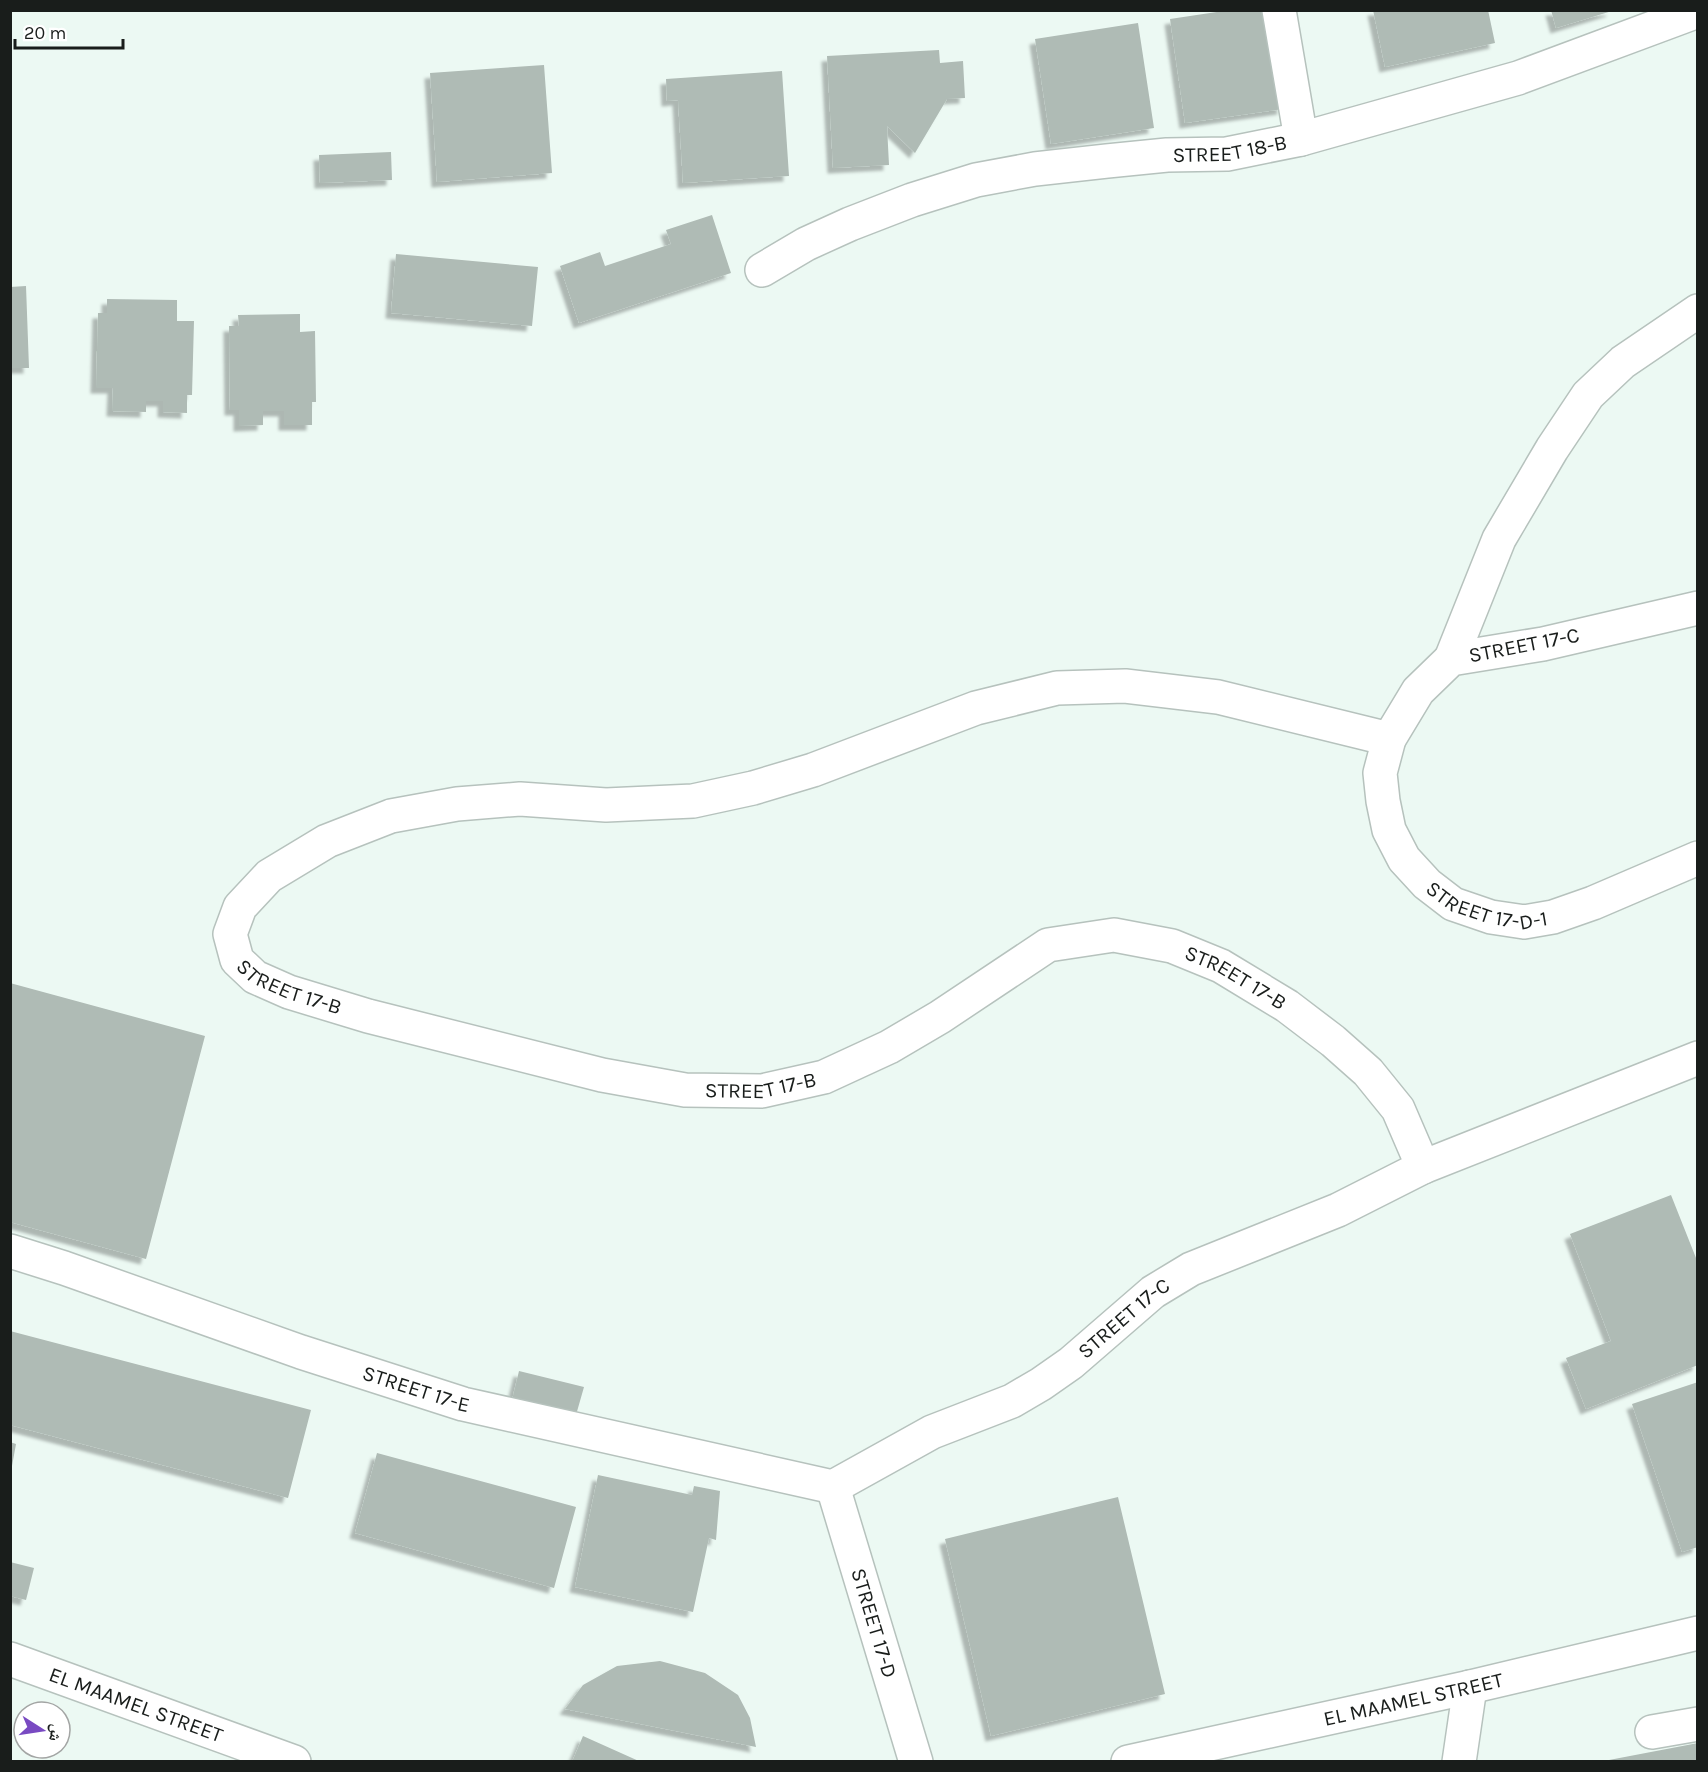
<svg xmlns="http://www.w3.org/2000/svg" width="1708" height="1772" viewBox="0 0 1708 1772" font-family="Karla,'Noto Naskh Arabic',sans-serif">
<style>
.building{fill:#afbbb5;filter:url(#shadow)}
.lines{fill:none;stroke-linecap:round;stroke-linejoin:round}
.minor-casing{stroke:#b6c2bd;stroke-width:36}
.minor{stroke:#fff;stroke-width:33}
.labels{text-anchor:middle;stroke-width:4.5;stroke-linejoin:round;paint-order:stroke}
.street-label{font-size:21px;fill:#191d1b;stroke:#fff}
</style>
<defs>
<filter id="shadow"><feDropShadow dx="-5.5" dy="5.5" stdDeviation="1.5" flood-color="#0004"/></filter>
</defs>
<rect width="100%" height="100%" fill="#ecf9f3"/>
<path class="building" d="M1230 10H1268L1283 109 1185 123 1170 19Z
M1373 10H1488L1495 43 1385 67Z
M1551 10H1612V11L1556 28Z
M1138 23 1154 128 1051 144 1035 39Z
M939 50 940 63 963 61 965 98 947 99 915 153 887 126 889 165 833 168 827 56Z
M544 65 552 173 437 182 430 73Z
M782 71 789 176 683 183 678 100 667 101 666 79Z
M391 152 392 180 320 183 319 155Z
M712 215 731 273 579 323 560 266 600 252 605 266 671 244 666 230Z
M396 254 538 267 532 326 391 313Z
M26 286 29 368H10V287Z
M107 299 177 300V321H194L192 395H187V413L163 412V401H146V412L112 411 113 388H96L98 313H107Z
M300 314V332L315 331 316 402H312V425H284V411H263V425L239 426V410H230L229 326H239L238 315Z
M10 983 205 1036 146 1259 10 1222Z
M1671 1195 1698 1263V1365L1586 1409 1566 1358 1611 1341 1570 1234Z
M10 1331 311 1410 288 1498 10 1425Z
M519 1371 584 1387 576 1415 512 1400Z
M1698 1382V1547L1682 1552 1632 1404Z
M10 1442 16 1444 12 1466H10Z
M377 1453 576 1507 554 1588 355 1533Z
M598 1475 692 1495 694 1486 720 1491 716 1540 709 1538 693 1612 575 1587Z
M1118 1497 1165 1694 991 1736 945 1539Z
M10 1562 34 1568 26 1600 10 1596Z
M660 1661 705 1673 738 1695 750 1718 756 1747 565 1709 583 1685 617 1666Z
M583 1736 641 1762H572Z
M1698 1743V1762H1609V1760Z"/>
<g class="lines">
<defs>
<g id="minor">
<path d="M1279 10 1301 139"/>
<path id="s1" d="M762 270 806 244 850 224 912 200 976 180 1035 169 1107 161 1167 155 1227 154 1301 139 1518 78 1698 11"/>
<path id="s2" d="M1698 608 1543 644 1451 659 1418 691 1389 739 1380 773 1383 801 1389 830 1404 859 1427 884 1453 904 1491 917 1524 922 1553 917 1593 903 1698 858"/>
<path d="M1451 659 1499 539 1552 449 1588 395 1623 362 1698 311"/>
<path id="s3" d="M1389 739 1218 697 1125 686 1057 688 976 708 813 770 753 788 693 801 606 805 520 799 457 804 391 816 327 841 269 876 240 907 230 934 237 960 255 977 289 992 368 1016 602 1075 685 1090 762 1091 824 1077 889 1047 940 1017 1048 945 1114 935 1172 946 1221 966 1287 1006 1333 1041 1368 1072 1398 1109 1423 1167"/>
<path id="s4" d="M10 1251 64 1268 301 1352 463 1404 833 1487 932 1432 1012 1401 1041 1384 1071 1363 1153 1292 1191 1269 1338 1210 1423 1167 1698 1058"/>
<path id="s5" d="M833 1487 916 1762"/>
<path id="s6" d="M10 1659 294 1762"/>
<path d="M1652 1732 1698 1724"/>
<path id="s7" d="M1128 1762 1470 1687 1698 1633"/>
<path d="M1459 1762 1470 1687"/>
</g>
</defs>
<use href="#minor" class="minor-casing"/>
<use href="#minor" class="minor"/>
</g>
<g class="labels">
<g class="street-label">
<text dy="7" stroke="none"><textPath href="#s1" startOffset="489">STREET 18-B</textPath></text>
<text transform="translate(1524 645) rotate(-11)" y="7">STREET 17-C</text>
<text dy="7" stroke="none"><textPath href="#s2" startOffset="580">STREET 17-D-1</textPath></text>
<text dy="7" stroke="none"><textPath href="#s3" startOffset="2326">STREET 17-B</textPath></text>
<text dy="7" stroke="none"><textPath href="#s3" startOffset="1318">STREET 17-B</textPath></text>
<text dy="7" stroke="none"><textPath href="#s3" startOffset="1804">STREET 17-B</textPath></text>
<text dy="7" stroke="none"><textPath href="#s4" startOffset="1196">STREET 17-C</textPath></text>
<text dy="7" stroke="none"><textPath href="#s4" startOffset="429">STREET 17-E</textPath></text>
<text dy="7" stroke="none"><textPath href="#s5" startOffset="142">STREET 17-D</textPath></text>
<text dy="7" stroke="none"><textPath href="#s7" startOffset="292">EL MAAMEL STREET</textPath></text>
<text dy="7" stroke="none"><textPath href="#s6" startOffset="134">EL MAAMEL STREET</textPath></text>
</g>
</g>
<rect width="1708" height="1772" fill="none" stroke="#191d1b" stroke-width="24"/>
<g transform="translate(42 1730) rotate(102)"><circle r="28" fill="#ffffff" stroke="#a3a5a4" stroke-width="1.5"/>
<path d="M0-4.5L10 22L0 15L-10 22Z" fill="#794ac2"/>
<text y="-9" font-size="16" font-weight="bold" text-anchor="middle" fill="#191d1b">ش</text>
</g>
<path d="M15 39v9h108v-9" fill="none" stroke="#191d1b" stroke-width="3"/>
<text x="24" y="39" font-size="18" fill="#191d1b" stroke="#ffffff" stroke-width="4.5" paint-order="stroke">20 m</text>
</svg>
